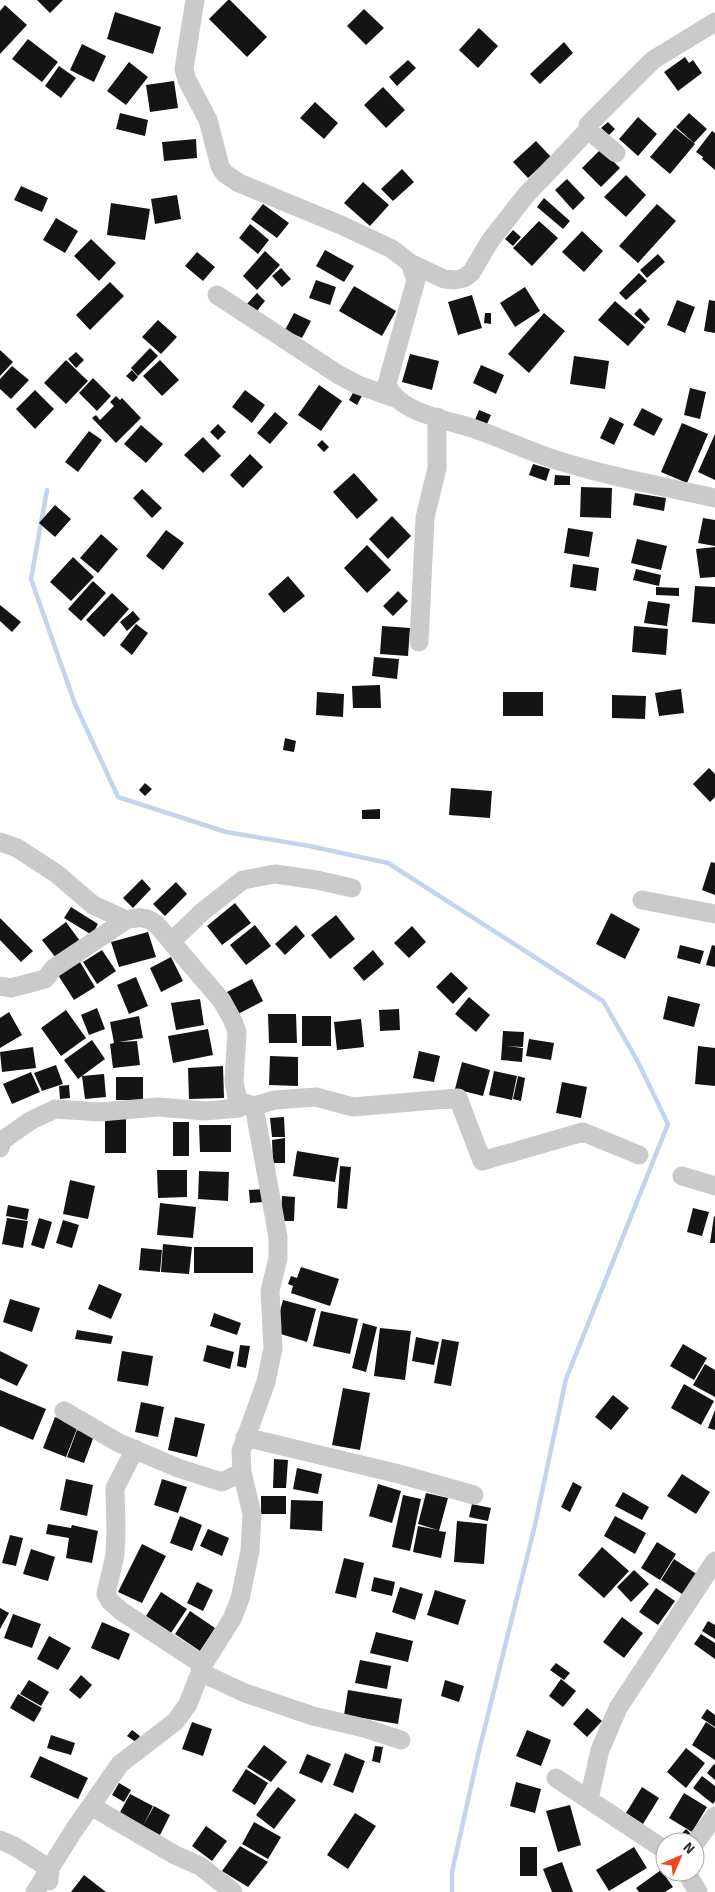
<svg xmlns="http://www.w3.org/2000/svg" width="715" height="1892" viewBox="0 0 715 1892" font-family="Signika,sans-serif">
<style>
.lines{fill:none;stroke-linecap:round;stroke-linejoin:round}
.stream{stroke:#c4d3ee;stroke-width:4.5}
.building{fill:#141414}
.minor{stroke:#cacaca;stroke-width:19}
</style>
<rect width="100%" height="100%" fill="#fff"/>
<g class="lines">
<path class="stream" d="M47 490 31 579 75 704 118 797 226 832 309 846 388 863 603 1001 638 1062 668 1124 566 1379 535 1525 478 1755 452 1872V1892"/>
</g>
<path class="building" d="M37 0H63L50 13Z
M228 0H230L267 37 247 57 209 19Z
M5 5 27 25 0 54V11Z
M364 9 384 28 366 45 347 26Z
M115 12 161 27 153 54 107 39Z
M479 28 498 46 478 68 459 50Z
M28 39 58 62 42 82 12 59Z
M564 42 573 53 540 84 530 74Z
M82 44 106 56 94 82 70 70Z
M685 57 689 63 693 60 702 73 678 91 664 72Z
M408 60 416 68 397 86 389 77Z
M129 62 148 77 126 105 107 91Z
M59 66 76 78 61 98 45 86Z
M174 81 178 108 150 112 146 85Z
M383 87 405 110 386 128 364 105Z
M315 102 338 123 324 139 300 118Z
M120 113 148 120 145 136 116 129Z
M689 113 707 129 694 143 676 127Z
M638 117 657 134 638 156 619 139Z
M608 122 615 129 609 135 601 128Z
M675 128 695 144 670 174 650 157Z
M712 131 715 133V170L702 159 703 157 696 152Z
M196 139 197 158 164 161 162 142Z
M536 141 551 157 528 178 513 162Z
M601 149 620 168 601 187 582 168Z
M402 169 414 182 393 201 381 189Z
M626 175 646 195 626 217 604 197Z
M567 179 585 198 573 210 555 190Z
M363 182 389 205 370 226 344 203Z
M21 186 48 198 42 212 14 200Z
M177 195 181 219 155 224 151 199Z
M544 198 570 221 563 229 537 207Z
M111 203 150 209 145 240 107 235Z
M263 204 289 223 277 238 251 219Z
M657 204 676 221 638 263 619 246Z
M56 218 78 231 65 253 43 240Z
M539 221 558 238 532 266 513 248Z
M250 224 269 240 258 254 239 238Z
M513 230 521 237 513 246 505 239Z
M582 231 603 251 584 272 562 252Z
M91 239 116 263 99 281 74 256Z
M325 250 354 266 344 282 316 266Z
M265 251 280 265 257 290 243 276Z
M197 252 215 267 203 281 185 266Z
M658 254 665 262 647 278 640 270Z
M281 268 291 279 282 287 272 276Z
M639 273 647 281 626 300 619 293Z
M316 280 336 287 330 305 309 298Z
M110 282 124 296 90 330 76 315Z
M354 286 396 311 382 336 339 311Z
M525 287 540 311 515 327 500 303Z
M257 293 265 301 256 312 247 304Z
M472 295 482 328 458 335 448 302Z
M677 300 695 307 685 333 667 325Z
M709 300 715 301V333L704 331Z
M615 301 645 327 628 346 598 320Z
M640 308 650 319 645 324 634 314Z
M294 313 311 321 302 338 285 330Z
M485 313H491V324L484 323Z
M544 313 565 331 529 373 508 354Z
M158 320 177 337 161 354 142 337Z
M150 348 158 356 138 376 131 368Z
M0 350 13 362 0 376Z
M76 352 84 360 76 368 68 359Z
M410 354 439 361 432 390 402 382Z
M574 356 609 361 605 389 570 384Z
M66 360 88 381 66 404 44 383Z
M160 360 179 380 162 396 143 376Z
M481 365 504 375 496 394 473 383Z
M12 366 29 380 11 399 0 389V379Z
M132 370 138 377 133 382 126 376Z
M93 378 111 396 97 411 79 393Z
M319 385 342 401 321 431 298 415Z
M690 388 706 392 700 419 684 415Z
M355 389 363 394 357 405 349 400Z
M35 390 54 409 35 429 16 409Z
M245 390 265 405 252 423 232 407Z
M116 396 120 400 122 398 141 418 116 443 92 418 96 415 100 420 114 406 110 402Z
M642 408 663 419 654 436 633 425Z
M479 410 491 415 487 424 475 420Z
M275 412 288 423 270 444 257 433Z
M610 417 624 424 614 445 600 438Z
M682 423 708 434 687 483 661 472Z
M218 424 226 432 218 440 210 432Z
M141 425 163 444 146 463 124 444Z
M89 431 102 440 78 472 65 462Z
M715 434V480L698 472Z
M203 437 221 456 203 473 184 455Z
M322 440 329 447 324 452 317 445Z
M250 454 263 467 243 488 230 475Z
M533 464 550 469 546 481 529 475Z
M354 473 378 500 357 519 333 492Z
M555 475 570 476V485H554Z
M581 487 612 488 611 518 580 517Z
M142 489 162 508 152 518 133 498Z
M635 493 666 498 664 511 633 505Z
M55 505 71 519 55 537 39 523Z
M392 516 411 536 388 559 369 539Z
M703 518 715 520V546L698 543Z
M568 528 593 532 589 557 564 553Z
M166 530 184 543 163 570 146 556Z
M101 534 118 549 98 573 80 558Z
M637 539 667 546 661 570 631 563Z
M367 545 391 570 367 593 344 568Z
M715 547V577L700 578 696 549Z
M73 557 94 577 71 601 50 582Z
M573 564 599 568 596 591 570 587Z
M636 569 661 575 659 586 633 580Z
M288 576 305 596 284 613 268 594Z
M93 581 106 593 81 621 68 609Z
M695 586 715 587V624L692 622Z
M656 587 679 588V596L656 595Z
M398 591 408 601 393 616 383 606Z
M112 593 129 609 104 637 86 620Z
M648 601 670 604 667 626 644 623Z
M0 605 21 622 12 632 0 621Z
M133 611 140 619 127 631 120 622Z
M136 624 148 633 132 655 120 645Z
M382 626 410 628 408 656 380 654Z
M634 626 668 629 666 655 632 652Z
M374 657 399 659 397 679 372 676Z
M380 685 381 708H353L352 686Z
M681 689 684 713 659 716 655 693Z
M317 692 344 694 343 717 316 715Z
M503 692H543V716H503Z
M612 695 646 696 645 719 612 718Z
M285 738 296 741 294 752 283 750Z
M709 768 715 774V797L710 802 693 784Z
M145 783 152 789 145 796 139 790Z
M451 788 492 791 490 818 449 815Z
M380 809V819H362V810Z
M711 862 715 863V895L702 890Z
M142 879 151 889 133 908 123 898Z
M176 882 187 894 165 916 153 904Z
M235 903 251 923 222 945 207 926Z
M71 907 98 924 92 935 64 918Z
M611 913 640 929 625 959 596 944Z
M336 915 355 939 330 959 311 935Z
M0 918 33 951 21 962 0 940Z
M66 922 80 941 56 958 42 940Z
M255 925 271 946 246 965 230 945Z
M296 925 305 936 285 955 275 944Z
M412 926 426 942 409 958 394 943Z
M148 932 156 957 119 967 111 942Z
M680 945 704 951 700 964 677 958Z
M712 945 715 946V967L706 965Z
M102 950 116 971 97 984 83 962Z
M373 950 384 964 364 981 353 968Z
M171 957 183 981 161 992 150 968Z
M80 962 95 987 74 1000 58 975Z
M451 972 468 988 453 1004 436 987Z
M136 977 148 1006 129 1014 117 985Z
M252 979 263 1001 238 1014 227 992Z
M668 996 700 1004 694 1027 663 1019Z
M469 997 490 1015 476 1032 455 1014Z
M200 999 204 1025 176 1030 171 1003Z
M97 1008 105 1029 89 1035 81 1015Z
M399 1009 400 1030 380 1031 379 1010Z
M66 1010 86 1038 61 1056 41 1028Z
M9 1012 22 1035 0 1048V1018Z
M268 1014H296L297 1043H269Z
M139 1016 143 1038 119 1042 137 1041 140 1065 113 1068 110 1044 114 1043 110 1022Z
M302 1016H331V1046H302Z
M361 1019 364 1047 337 1050 334 1022Z
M208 1029 213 1055 173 1063 168 1036Z
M503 1031 524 1032 523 1047 505 1046 523 1048 522 1062 501 1060Z
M529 1039 554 1043 551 1060 526 1056Z
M92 1040 105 1059 78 1079 64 1060Z
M698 1046 715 1048V1086L695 1084Z
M33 1047 36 1068 2 1072 0 1052Z
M419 1051 440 1056 434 1082 413 1078Z
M270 1056 298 1057V1086L269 1085Z
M462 1062 490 1070 483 1096 455 1089Z
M56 1065 63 1084 42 1091 34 1073Z
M223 1066 224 1098 189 1099 188 1068Z
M494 1071 517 1076 512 1100 489 1095Z
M31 1072 40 1092 12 1104 3 1084Z
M104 1074 106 1097 85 1099 82 1076Z
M518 1076 525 1078 521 1101 513 1099Z
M116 1077H143V1100H116Z
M562 1082 587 1087 581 1118 556 1113Z
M69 1085 70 1098 60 1099 59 1086Z
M284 1117 285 1137H272L270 1118Z
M105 1119H126V1153H105Z
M173 1122H189V1156H173Z
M199 1125H231V1152H200Z
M285 1138V1163H273L272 1140Z
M297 1151 339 1158 335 1182 293 1176Z
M340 1166 351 1167 347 1209 337 1208Z
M157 1170H187V1197L158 1198Z
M199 1171 229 1172 228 1201 198 1199Z
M70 1180 95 1186 88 1219 63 1214Z
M263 1189 264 1202 250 1203 249 1190Z
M282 1196 295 1197 294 1221H281Z
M160 1203 196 1207 193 1238 157 1235Z
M8 1205 29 1209 27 1220 6 1216Z
M693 1208 709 1212 702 1236 687 1232Z
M714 1216 715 1217V1243H710Z
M7 1218 28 1221 23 1248 2 1244Z
M39 1218 52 1222 44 1249 31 1245Z
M63 1220 79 1225 72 1248 56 1243Z
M163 1244 192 1247 189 1274 161 1272Z
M194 1247H253V1273H194Z
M141 1248 162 1250 160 1272 139 1270Z
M301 1267 339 1279 330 1306 291 1293 293 1286 288 1284 291 1276 297 1278Z
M99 1284 122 1294 111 1319 88 1309Z
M10 1299 40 1308 32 1332 3 1322Z
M283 1300 316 1309 307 1342 274 1332Z
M321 1311 358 1319 350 1354 313 1346Z
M214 1313 241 1323 237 1335 210 1326Z
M363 1323 377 1327 366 1372 352 1368Z
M380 1328 411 1331 405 1380 374 1376Z
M77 1330 113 1336 111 1344 75 1339Z
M416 1337 439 1342 434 1365 412 1361Z
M442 1339 459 1342 451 1386 434 1383Z
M683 1344 707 1358 694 1380 670 1366Z
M207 1345 234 1352 230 1369 203 1361Z
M240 1345 250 1346 246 1368 237 1366Z
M0 1351 28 1365 17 1386 0 1378Z
M122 1351 153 1356 148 1386 117 1381Z
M705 1364 715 1370V1397L693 1385Z
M684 1384 714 1401 701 1425 671 1408Z
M343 1388 370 1393 360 1450 332 1445Z
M0 1390 46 1409 33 1440 0 1426Z
M613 1395 629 1408 611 1430 595 1417Z
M141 1402 164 1407 158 1437 135 1432Z
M715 1410V1430L708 1428Z
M55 1417 78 1426 66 1457 43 1448Z
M175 1417 205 1424 197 1457 168 1450Z
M77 1430 94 1436 84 1463 67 1457Z
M274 1459 288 1460 286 1488H273Z
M297 1468 322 1474 318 1494 293 1489Z
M682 1474 710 1492 696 1514 667 1496Z
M66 1479 93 1485 87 1516 60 1510Z
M162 1479 187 1487 178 1513 154 1505Z
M573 1482 582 1487 570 1512 561 1507Z
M378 1484 401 1491 392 1523 369 1516Z
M623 1492 649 1507 642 1520 615 1506Z
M426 1493 448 1498 439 1531 446 1532 441 1558 413 1552 418 1526 438 1530 418 1524Z
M403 1495 421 1499 410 1551 392 1547Z
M261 1496H286V1514H261Z
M291 1500 323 1501 322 1531 290 1529Z
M472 1504 491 1508 488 1521 469 1517Z
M180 1516 202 1525 192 1551 170 1543Z
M615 1516 646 1533 635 1554 604 1536Z
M457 1521 487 1524 484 1564 454 1562Z
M48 1524 71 1528 72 1525 98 1531 92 1563 66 1558 69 1538 46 1534Z
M208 1529 229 1538 222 1556 200 1546Z
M10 1535 23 1538 16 1566 2 1563Z
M657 1542 676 1554 660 1580 641 1568Z
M142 1544 166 1556 142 1603 118 1592Z
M602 1547 629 1571 604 1598 578 1575Z
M31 1549 55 1557 48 1581 23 1574Z
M344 1558 364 1563 356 1598 335 1593Z
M674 1559 698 1575 685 1596 661 1580Z
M634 1570 649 1584 631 1602 617 1587Z
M374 1577 395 1582 392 1596 371 1591Z
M197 1582 213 1590 203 1611 187 1603Z
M400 1587 423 1594 415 1620 392 1612Z
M656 1588 675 1601 658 1625 639 1612Z
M435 1590 466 1600 458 1625 427 1615Z
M161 1592 187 1609 171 1633 146 1616Z
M0 1608 9 1613 0 1629Z
M190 1611 215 1628 200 1651 175 1634Z
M13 1614 41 1624 32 1648 4 1638Z
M622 1617 643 1633 624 1658 603 1642Z
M708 1621 715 1625V1639L702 1631Z
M102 1622 130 1634 119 1660 91 1648Z
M376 1632 413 1641 408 1662 370 1653Z
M701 1634 715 1643V1659L694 1644Z
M49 1636 71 1648 58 1670 37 1659Z
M360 1660 391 1666 387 1689 355 1683Z
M556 1663 570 1673 564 1680 550 1670Z
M81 1675 92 1685 80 1699 69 1690Z
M561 1679 576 1691 563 1707 549 1696Z
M29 1680 49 1692 41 1706 20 1694Z
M445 1680 464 1686 459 1702 441 1696Z
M348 1690 402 1699 398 1724 344 1715Z
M18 1694 42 1708 34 1722 10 1708Z
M587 1708 602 1721 587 1737 573 1724Z
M707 1709 715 1715V1727L701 1718Z
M192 1722 212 1729 203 1756 182 1749Z
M706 1722 715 1728V1760L692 1745Z
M132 1730 140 1736 136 1742 127 1736Z
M527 1730 551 1740 541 1766 516 1756Z
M51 1735 75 1743 71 1755 47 1748Z
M264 1745 287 1762 271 1782 247 1767Z
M375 1746 383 1747 380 1763 372 1761Z
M686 1748 705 1763 686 1788 667 1772Z
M345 1753 365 1761 353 1793 333 1785Z
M307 1754 331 1764 322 1783 299 1773Z
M40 1756 88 1778 78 1799 30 1777Z
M714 1764 715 1765V1780L707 1773Z
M246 1769 268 1783 255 1805 232 1791Z
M702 1776 715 1786V1801L713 1804 693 1788Z
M516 1782 541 1789 535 1813 510 1806Z
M119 1783 131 1790 124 1802 112 1795Z
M278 1787 296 1800 274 1829 256 1815Z
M642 1787 659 1798 643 1824 626 1813Z
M684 1793 707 1807 692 1832 669 1818Z
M130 1794 153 1806 143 1826 119 1814Z
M570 1805 581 1845 558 1852 546 1811Z
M154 1806 170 1815 160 1835 143 1826Z
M355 1813 376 1826 348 1869 327 1855Z
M254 1822 281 1837 268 1859 242 1844Z
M206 1826 227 1841 212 1861 192 1846Z
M686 1829 694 1837 688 1842H676L675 1841Z
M240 1846 268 1862 248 1887 222 1871Z
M520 1847H537V1876H520Z
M634 1847 647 1868 609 1891 596 1870Z
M562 1862 573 1892H552L543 1869Z
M661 1870 673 1887 665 1892H639L636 1888Z
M84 1875 106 1892H71Z"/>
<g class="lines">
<path class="minor" d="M195 0 184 69 187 80 208 120 220 166 224 173 239 183 341 225 392 249 410 263 444 279 455 280 464 278 471 273 490 241 526 195 588 130V125L653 60 715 22
M588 130 616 153
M410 263 416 280 387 384C397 413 449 420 475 429 501 438 526 450 553 459 606 476 661 486 715 498
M217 295 339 375 358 385 395 398
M419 642 425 518 437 468V417
M0 842 17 848 57 874 93 905 126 920
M642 900 715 914
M171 942 202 912 243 880 275 874 317 880 352 888
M0 986 11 988 45 979 54 968 126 920C138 917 146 916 156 924L222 1001 233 1021 237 1032 234 1081 239 1108 245 1103 254 1106 278 1237V1258L270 1291 273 1348 266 1382 241 1451 242 1472 252 1514 250 1551 240 1599 232 1619 203 1665 188 1704 176 1721 120 1764 74 1830 35 1892
M254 1106 275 1100 316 1097 353 1107 458 1098 482 1161 583 1132 639 1155
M0 1148 3 1140 30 1121 55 1109 100 1112 158 1107 205 1111 239 1108
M682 1176 715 1186
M64 1411 119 1443 178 1468 222 1482 242 1472
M245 1437 399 1474 474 1495
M135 1449 115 1488 116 1531 115 1555 106 1594 110 1601 121 1611 203 1665
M200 1672 245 1693 313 1716 364 1728 401 1740
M556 1778 665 1850
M589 1799 600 1750 618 1708 715 1561
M91 1806 175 1855 200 1866 233 1892
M0 1840 14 1846 50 1869 49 1881
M695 1843 715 1816
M686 1872 698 1892"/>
</g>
<g transform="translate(680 1857) rotate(45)"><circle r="24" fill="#ffffff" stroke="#ababab"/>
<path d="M0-4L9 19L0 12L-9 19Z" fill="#f14623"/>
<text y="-8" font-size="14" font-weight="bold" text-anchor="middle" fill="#2d2d2d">N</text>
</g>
</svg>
